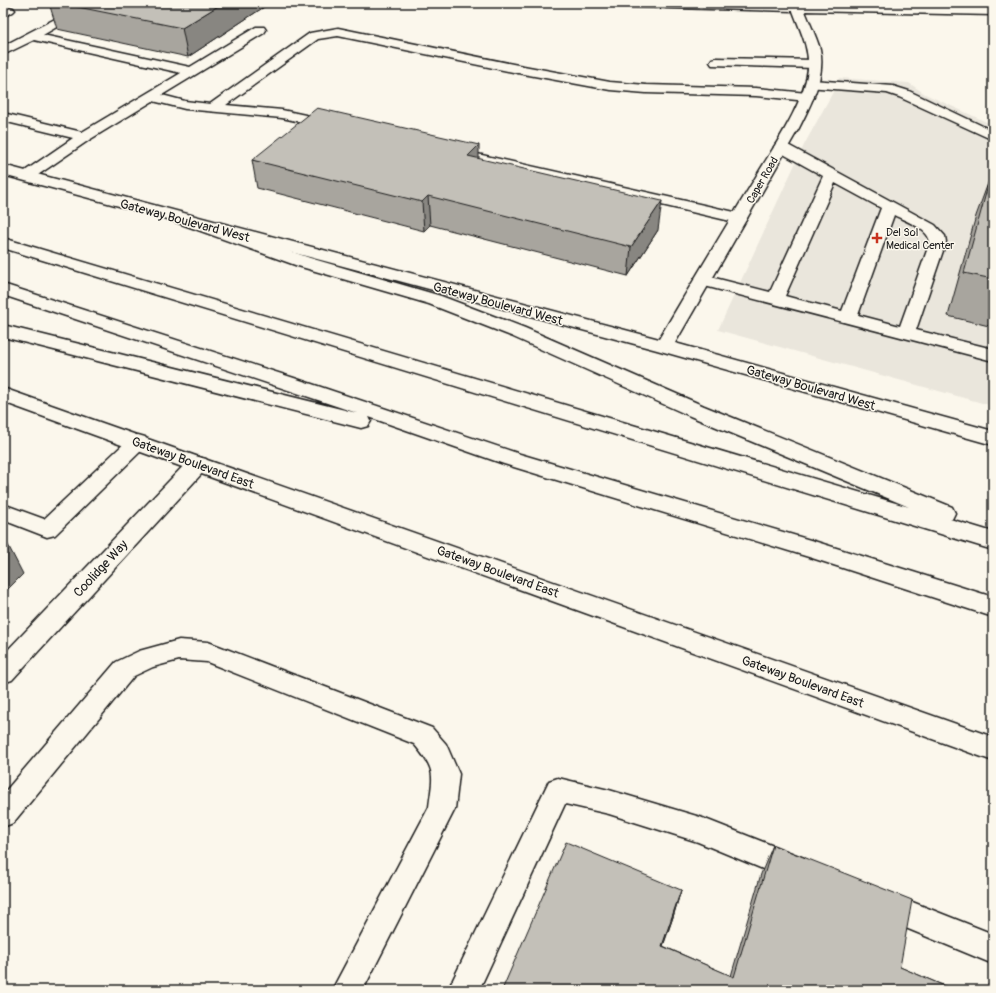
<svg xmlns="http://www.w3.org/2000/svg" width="996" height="993" viewBox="0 0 996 993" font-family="Pangolin,sans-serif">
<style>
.built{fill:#eae6dc}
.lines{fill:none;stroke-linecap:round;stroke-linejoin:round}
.lane-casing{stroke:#1c1c1c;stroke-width:3}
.street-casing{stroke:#1c1c1c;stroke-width:3}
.secondary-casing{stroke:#1c1c1c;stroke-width:3}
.highway-casing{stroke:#1c1c1c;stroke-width:3}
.lane{fill:#fbf7ec;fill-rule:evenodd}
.street{fill:#fbf7ec;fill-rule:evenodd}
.secondary{fill:#fbf7ec;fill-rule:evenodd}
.highway{fill:#fbf7ec;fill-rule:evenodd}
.wall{fill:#a8a59e;stroke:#1c1c1c}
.shaded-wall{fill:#888681;stroke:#1c1c1c}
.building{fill:#c3c0b8;stroke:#1c1c1c}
.poi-dot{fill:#c8321e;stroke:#fbf7ec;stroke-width:1.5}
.labels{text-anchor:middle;stroke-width:3;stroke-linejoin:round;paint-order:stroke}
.far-street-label{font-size:11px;fill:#1c1c1c;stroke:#fbf7ec}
.far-poi-label{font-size:11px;fill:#1c1c1c;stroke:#fbf7ec;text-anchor:start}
.street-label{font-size:13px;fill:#1c1c1c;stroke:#fbf7ec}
</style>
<rect width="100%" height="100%" fill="#fbf7ec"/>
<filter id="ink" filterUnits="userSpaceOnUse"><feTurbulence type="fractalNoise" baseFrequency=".025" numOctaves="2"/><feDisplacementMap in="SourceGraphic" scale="8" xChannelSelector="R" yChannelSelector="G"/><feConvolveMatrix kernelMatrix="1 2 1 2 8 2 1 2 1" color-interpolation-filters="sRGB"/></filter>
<g filter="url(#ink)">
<path class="built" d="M839 78 909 83 925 94 993 125V406L718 330 804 145 833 92Z"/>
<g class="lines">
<defs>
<path id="lane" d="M3 6 13 8 15 10 13 12 3 17Z
M80 6 84 7 86 9 84 11 43 35 190 67 256 27H264L266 30 264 33 162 95 185 101 210 104 310 33 338 28 518 65 610 82 646 85 756 88 807 93 812 94 814 97 812 100 807 101 756 96 646 93 610 90 518 73 338 36 318 39 226 105 282 110 338 122 340 125 338 128 333 129 282 118 185 109 153 101 89 140 32 179 27 180 22 179 20 176 22 173 73 138 3 121V113L82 132 181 73 34 40 3 55V46Z
M716 58 814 60 818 61 820 64 818 67 814 68 712 65 710 62 712 59Z
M812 80 893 86 909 91 993 131V140L899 97 887 93 807 87 805 84 807 81Z
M781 143 786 144 935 225 945 236 946 242 916 330 993 349V361L697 284 695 280 697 276 703 275 770 292 823 176 776 150 774 147 776 144ZM835 183 881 208 842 311 785 296ZM894 215C905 221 928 228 930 242L900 326 858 315Z
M451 148 739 213 745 215 747 218 745 221 739 223 446 155 444 152 446 149Z
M138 435 145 437 148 442 145 447 55 535 47 537 3 520V504L44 519 131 437Z
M179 640 208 642 216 645 432 728 446 744 459 774 455 809 363 990H332L429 807C433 774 437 771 414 744L207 662 179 660 153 667 134 676 13 823 3 827V794L116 662 139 651Z
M558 778 609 790 700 817 804 858 808 868 804 878 794 882 698 842 609 814 565 804 479 990H448L549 781Z
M882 890 993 934V964L872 914 868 904 872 894Z"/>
<path id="street" d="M198 457 206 459 209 464 206 469 12 680 3 683V655L190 459Z"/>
<path id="secondary" d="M626 3H740L993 7V15L805 11C810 24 816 36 820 49 826 77 811 104 799 128L675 343 993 431V445L657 350 3 175V165L659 339C690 286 722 233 754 180 772 149 804 105 808 69 810 49 800 30 793 11L632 7 628 6Z
M3 388 993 737V761L3 402Z"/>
<path id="highway" d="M179 213 310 258 441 296 525 328 704 406 952 507 955 513 952 519H950L993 532V550L3 248V238L909 507 690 416 511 336 429 304 298 266 173 221 171 218 173 215Z
M3 284 294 378 520 454 817 542 993 597V617L812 558 504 464 369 417 371 421 368 426 361 428 3 337V325L357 413 3 295Z"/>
</defs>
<use href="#lane" class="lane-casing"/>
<use href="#street" class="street-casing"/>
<use href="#secondary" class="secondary-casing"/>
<use href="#highway" class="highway-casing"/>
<use href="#lane" class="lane"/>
<use href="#street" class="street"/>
<use href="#secondary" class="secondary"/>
<use href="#highway" class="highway"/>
</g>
<path class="wall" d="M49 3H270L188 57 57 29Z
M252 160 658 230 628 276 430 225 424 231 257 188Z
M991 175H993V327L948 316 976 216Z
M773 845 900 967 954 990H502L681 890 673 917 663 946 731 976 761 874Z"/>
<path class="shaded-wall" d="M223 3H270L188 57 182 28Z
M479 145V173L468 156Z
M428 196 430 225 424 231 422 202Z
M662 201 658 230 628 276 631 247Z
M6 541 23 574 3 594V544Z
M681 890 673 917 654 972 662 946Z"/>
<path class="building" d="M58 3H223L182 28Z
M317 108 479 145 468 156 662 201 631 247 428 196 422 202 252 160Z
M991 175H993V279L964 273Z
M3 539 6 541 3 544Z
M566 842 681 890 662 946 734 977 773 845 912 900 900 967 954 990H502Z"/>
</g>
<path class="poi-dot" d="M875 232h4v4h4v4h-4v4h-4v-4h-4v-4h4z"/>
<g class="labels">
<g class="far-street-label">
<text transform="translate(762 180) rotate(-60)" y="4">Caper Road</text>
</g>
<g class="far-poi-label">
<text x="886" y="236">Del Sol<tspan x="886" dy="13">Medical Center</tspan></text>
</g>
<g class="street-label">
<text transform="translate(185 220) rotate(15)" y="5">Gateway Boulevard West</text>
<text transform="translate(498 303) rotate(15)" y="5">Gateway Boulevard West</text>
<text transform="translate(811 387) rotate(16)" y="5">Gateway Boulevard West</text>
<text transform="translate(193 462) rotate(20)" y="5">Gateway Boulevard East</text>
<text transform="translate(100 568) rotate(-47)" y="5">Coolidge Way</text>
<text transform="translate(498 571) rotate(20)" y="5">Gateway Boulevard East</text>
<text transform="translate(803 681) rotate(20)" y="5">Gateway Boulevard East</text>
</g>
</g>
<rect width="996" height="993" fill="none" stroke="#fbf7ec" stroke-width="16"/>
<rect x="8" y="8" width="980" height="977" fill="none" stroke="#1c1c1c" stroke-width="1.5" filter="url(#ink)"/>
</svg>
